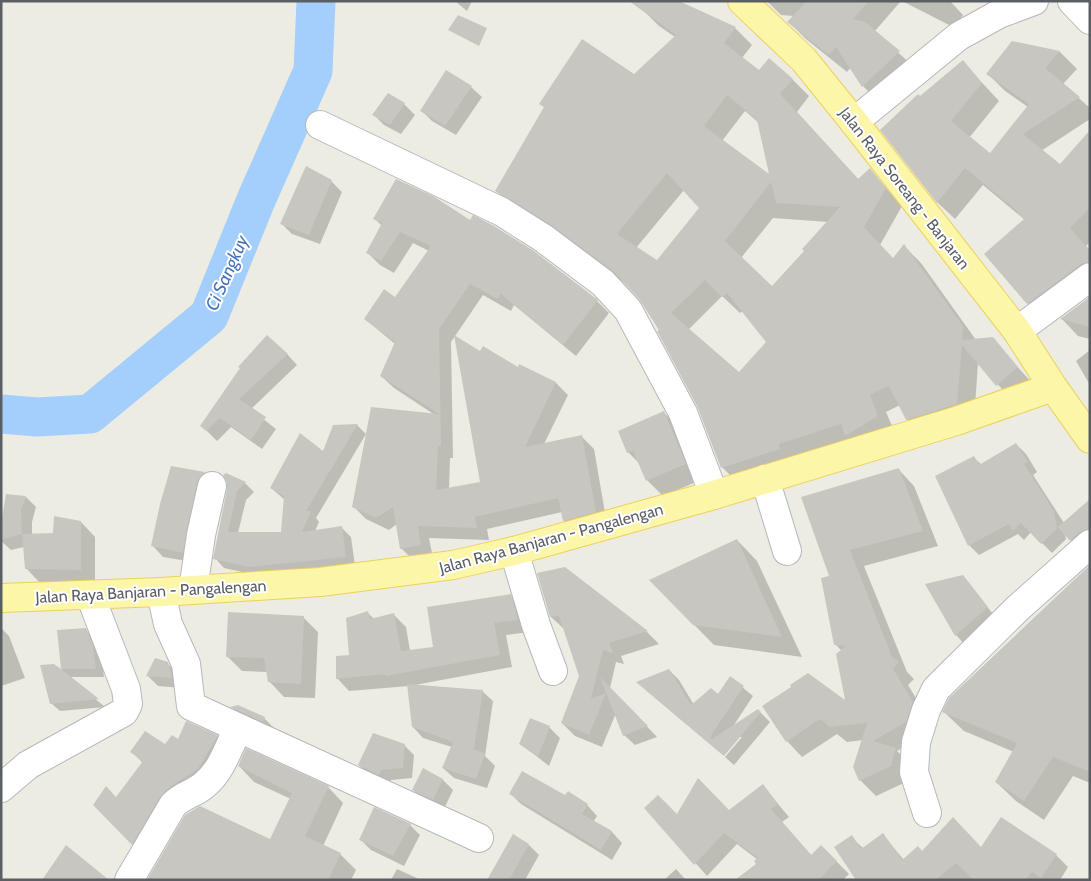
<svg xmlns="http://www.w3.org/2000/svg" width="1091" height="881" viewBox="0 0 1091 881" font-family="Cabin,sans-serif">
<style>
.shadow{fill:#0003;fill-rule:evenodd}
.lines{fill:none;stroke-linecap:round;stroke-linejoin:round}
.river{stroke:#a4cefc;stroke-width:39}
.building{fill:#c8c6c0;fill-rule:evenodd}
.minor-casing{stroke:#b5b8bd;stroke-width:30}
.major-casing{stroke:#edd05d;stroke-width:30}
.minor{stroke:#fff;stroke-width:28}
.major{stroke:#fcf6a9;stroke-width:28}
.labels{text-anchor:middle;stroke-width:4;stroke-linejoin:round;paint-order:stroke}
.street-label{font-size:16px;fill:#5b5e63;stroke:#fff}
.water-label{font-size:18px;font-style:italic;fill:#4473b6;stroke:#fff}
</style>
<rect width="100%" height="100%" fill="#edece3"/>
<path class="shadow" d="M455 1H472L467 11Z
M767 1H901L875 31 916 69 880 103 863 86 851 67 847 72 806 39 789 22 794 16 781 15Z
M902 1H950L963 15 955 28Z
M642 9 735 28 752 45 742 58 759 72 792 79 809 96 797 112 859 180 870 170 902 206 880 245 893 259 904 246 921 263 976 340 992 339 1034 385 1014 402 978 363 974 421 925 436 907 419 900 405 886 412 895 433 739 484 722 467 699 407 661 330 641 299 627 285 570 242 514 208 497 191 545 108 541 104 634 76 675 37 659 26ZM745 111 759 123 771 177 722 141ZM684 190 701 208 657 262 636 248ZM773 218 828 222 806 252 772 288 741 258ZM722 296 740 313 743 311 768 343 739 374 688 330Z
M1013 42 1060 52 1077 69 1063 84 1090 108V119L1041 151 1060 166 1090 132V242L1086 246 1090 250V287L1045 320 1028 303 1025 220 983 185 955 219 938 203 882 130 963 62 999 101 969 138 990 154 1028 107 1005 91 988 74Z
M471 87 482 97 456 135 432 121 421 110Z
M404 104 415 115 401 134 384 125 374 115Z
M331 181 342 192 320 244 292 234 282 224Z
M374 218 597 301 609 313 576 356 514 305 511 311 483 295 451 342 453 458H450L449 489 481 483V353L519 369 520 366 556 383 568 395 544 444 582 437 594 449 607 524 577 533 564 520 562 512 487 529 489 540 429 538 433 558 414 561 401 548 397 524 389 530 366 519 353 506 435 415 394 388 381 376 395 344 365 319 396 298 429 251 413 243 394 273 380 265 367 252 382 226Z
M1090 297V339L1078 336 1062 319Z
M1090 350V385L1076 361Z
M287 354 297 365 251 409 276 429 262 449 231 427 217 441 202 426Z
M664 413 680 428 701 480 663 496 648 481 640 464 628 452Z
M357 425 366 434 316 518 319 522 315 531 341 527 351 537 355 566 260 576 224 568 215 558 228 490 226 475 245 483 254 492 246 500 238 533H282L285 500 271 488 324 453 334 426Z
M1016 444 1026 454 1037 472 1033 475 1064 523 1090 501V559L1065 534 1066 539 1052 553 1031 532 1024 540 1018 534 979 555 969 545 974 458 982 465Z
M172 468 205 473 215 484 193 562 163 557 153 546Z
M899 470 914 486 938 546 864 566 907 672 914 679 908 685 928 718 921 737 897 751 911 765 906 782 876 796 860 780 863 740 847 742 837 734 802 757 787 741 764 707 847 703 842 651 835 644 831 577Z
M26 497 36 507 32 522V535L54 534 81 522 95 537V584L40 583 26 568 24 547 11 550 1 541V535Z
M737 540 757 561 802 657 714 645 651 581Z
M1090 567V783L1073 776 1044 820 1016 801 996 782 1014 752 964 731 944 712Z
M564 569 647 632 659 644 621 656 624 664 616 662 610 688 657 737 635 745 624 735 616 713 602 747 575 736 562 723 581 676 564 629 551 617Z
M963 577 997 619 966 646 956 635 927 585Z
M510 596 523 608 529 632 506 635 512 667 415 685 482 691 493 701 485 756 495 766 487 788 454 778 443 768 452 747 423 738 413 727 409 686 349 691 337 678 351 657 368 613 374 619 394 615 406 627 410 651 434 648Z
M303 617 318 632 315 698 284 697 269 681 268 672 242 671 227 656Z
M1 628 9 636 25 678 1 686Z
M85 629 94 638 101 656 104 677H69L105 707 60 711 51 703 62 672 59 632Z
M167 663 178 674 182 688 158 686 148 676Z
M669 670 679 680 694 705 718 696 731 678 753 696 732 728 758 710 770 722 734 765 725 757 742 737H739L723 755 647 691Z
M232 708 264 718 275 729 274 732 242 717Z
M549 727 560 738 549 766 521 744Z
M217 736 225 745 141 852 94 805 117 798 143 763 132 752 179 741Z
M404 745 414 755 412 778 391 780 389 784 369 775 359 765Z
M239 766 328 787 343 803 323 846 340 854 356 870 351 880H270L271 841 291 799 254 782Z
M423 770 443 780 453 790 444 809 424 800 413 790Z
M763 786 789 817 782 822 812 856 821 846 849 874 843 880H737L758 865V860L737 844 707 876 646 808 678 816 729 811Z
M511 794 565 797 587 805 597 816 593 822 612 832 622 843 612 860 521 804Z
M410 825 420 835 404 866 371 850 360 839Z
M883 835 904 860 922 852 981 848 1056 855 1068 867 1060 880H858L851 837 864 849Z
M529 845 539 855 525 880H489Z
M397 869 421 880H391Z
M676 869 686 880H664Z"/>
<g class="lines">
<path class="river" d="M1 414 37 417 90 414 209 316 256 200 313 71 316 1"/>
</g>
<path class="building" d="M629 1H679L736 27 724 43 759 70 769 58 793 79 780 94 858 179 870 168 886 188 864 227 893 258 904 244 963 326 962 340 993 337 1018 367 996 386 962 345 957 404 906 420 889 386 870 395 878 416 845 436 841 424 779 444 780 449 721 468 697 406 657 331 659 330 639 299 612 270 552 226 495 191 544 107 539 104 582 39 634 74 676 35ZM727 95 757 120 769 174 704 126ZM667 173 699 208 657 260 617 234ZM771 182 776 203 840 207 802 249 804 251 772 286 725 241ZM705 280 722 297 727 293 766 342 739 372 671 313Z
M807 1H869L853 19 865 22 900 51 862 87 836 47 829 55 787 22Z
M458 15 487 28 479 46 448 30Z
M1012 41 1060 51 1045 68 1080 97 1023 134 1060 164 1090 130V208L1070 228 1090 251V262L1081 264 1027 304 984 254 1024 219 1017 213 1018 212 965 168 937 203 880 130 918 94 920 96 963 60 982 83 951 121 990 153 1029 104 986 74Z
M446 70 472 86 445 126 420 111Z
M388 93 405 103 390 125 372 115Z
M306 166 332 180 309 235 280 224Z
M396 179 433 196 470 220 473 215 494 226 534 251 598 300 563 345 501 294 498 299 470 284 439 329 441 446H438L436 490 480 482 454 335 480 351 483 346 518 367 519 364 556 382 525 447 582 435 596 512 563 521 558 498 475 517 477 528 418 526 421 545 400 549 393 507 376 518 352 507 371 407 439 414 380 376 395 342 364 319 384 289 395 297 431 246 400 232 381 261 366 253 382 223 373 219Z
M1090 297V327L1060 319Z
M267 335 288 354 239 399 266 417 251 440 220 418 206 431 200 426 240 368 238 367Z
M664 411 686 464 646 481 633 451 627 453 618 431Z
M358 424 306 511H311L302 532 342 526 346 557 249 567 213 559 227 489V482L223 475 226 473 246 482 237 491 228 532H281L284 496 270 488 300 433 323 451 333 425Z
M1016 443 1028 462 1024 464 1054 511 1057 529 1041 544 1021 523 1013 531 1009 524 968 546 935 476 974 456 979 465Z
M171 466 205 472 197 483 183 553 151 546 160 504Z
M899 468 923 531 850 550 892 657 899 662 893 669 913 702 906 722 873 741 896 748 891 766 859 781 853 767 867 723 830 727 820 719 786 742 762 706 791 687 790 685 808 673 845 700 836 654 846 646 834 645 821 578 829 576 801 497Z
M6 494 26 496 21 510 22 534 1 540V524Z
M1090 499V529L1080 532 1070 541 1058 527Z
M54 516 81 521V570L25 569 22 534 53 533Z
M737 539 782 637 693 625 649 580Z
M1090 565V772L1053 757 1024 801 995 782 1017 743 942 712 949 698Z
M565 567 648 631 609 643 613 653 603 650 591 699 606 693 589 735 561 723 579 676 559 616 550 617 537 573Z
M963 575 988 607 955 636 925 584Z
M511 594 518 620 494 623 500 655 386 676 385 674 336 679V656L349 655 346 618 368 611 370 619 394 613 401 651 433 647 427 607Z
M228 612 304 616 301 684 268 682 264 658 226 657Z
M86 628 93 646 96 669H61L99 699 50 704 40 665 54 664 61 669 57 630Z
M155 658 168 662 172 678 146 676Z
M669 669 691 705 711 688 718 694 730 676 744 686 710 737 712 739 758 709 761 712 724 756 636 682Z
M600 677 648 726 623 736Z
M407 684 483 690 474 749 485 754 476 779 442 768 453 742 412 727Z
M238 705 265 717 263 722 230 707Z
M530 718 550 726 538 757 519 744Z
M186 721 218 735 198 769 171 786 160 797 132 845 93 805 106 786 116 797 143 761 130 752 145 731 165 744 172 735 178 739Z
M373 733 405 744 403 768 381 770 379 775 358 765Z
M246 748 329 786 305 836 341 853 328 880H147L185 815 200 806 270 839 292 793 238 766Z
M423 768 443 779 433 800 412 790Z
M522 771 565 795 568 791 588 804 582 814 612 831 601 850 509 794Z
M698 778 729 810 763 784 778 804 771 809 811 855 821 845 837 861 818 880H735L756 864 754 861 758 858 724 833 694 865 644 808 658 795 677 814Z
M374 807 411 824 393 856 359 840Z
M953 817 981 847 1001 817 1057 854 1041 878 1032 872 1025 880H973L956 863 936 880H856L834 847 852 835 861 849 883 833 902 860 918 846 922 851Z
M513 834 529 844 509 880H487Z
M66 845 109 880H42Z"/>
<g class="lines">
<defs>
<path id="minor" d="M1072 1 1090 20
M854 122 959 36 999 14 1034 1
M320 125 502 212 543 238 603 283 628 310 683 413 714 495
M1017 331 1090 277
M765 479 787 551
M514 551 536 625 553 671
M193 590 201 535 212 486
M161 592 168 624 186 664 191 706 479 838
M1 788 28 765 124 712 128 704 126 689 90 595
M927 813 914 772 916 742 926 710 936 689 1018 608 1090 544
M129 880 173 805C183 795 193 794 203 786 221 772 228 749 238 728"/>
<path id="major" d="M742 1 804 60 854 122 1017 331 1053 387 1090 439
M1 598 161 592 320 582 453 565 514 551 714 495 956 421 1053 387"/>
</defs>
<use href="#minor" class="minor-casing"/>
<use href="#major" class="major-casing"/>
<use href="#minor" class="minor"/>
<use href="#major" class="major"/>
</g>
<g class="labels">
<g class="street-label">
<text transform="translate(905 188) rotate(52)" y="6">Jalan Raya Soreang - Banjaran</text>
<text transform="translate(551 538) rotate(-15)" y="6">Jalan Raya Banjaran - Pangalengan</text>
<text transform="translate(151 591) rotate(-3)" y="6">Jalan Raya Banjaran - Pangalengan</text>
</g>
<g class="water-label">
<text transform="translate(227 273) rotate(-66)" y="6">Ci Sangkuy</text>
</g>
</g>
<rect width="1091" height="881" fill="none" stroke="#5b5e63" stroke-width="5"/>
</svg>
